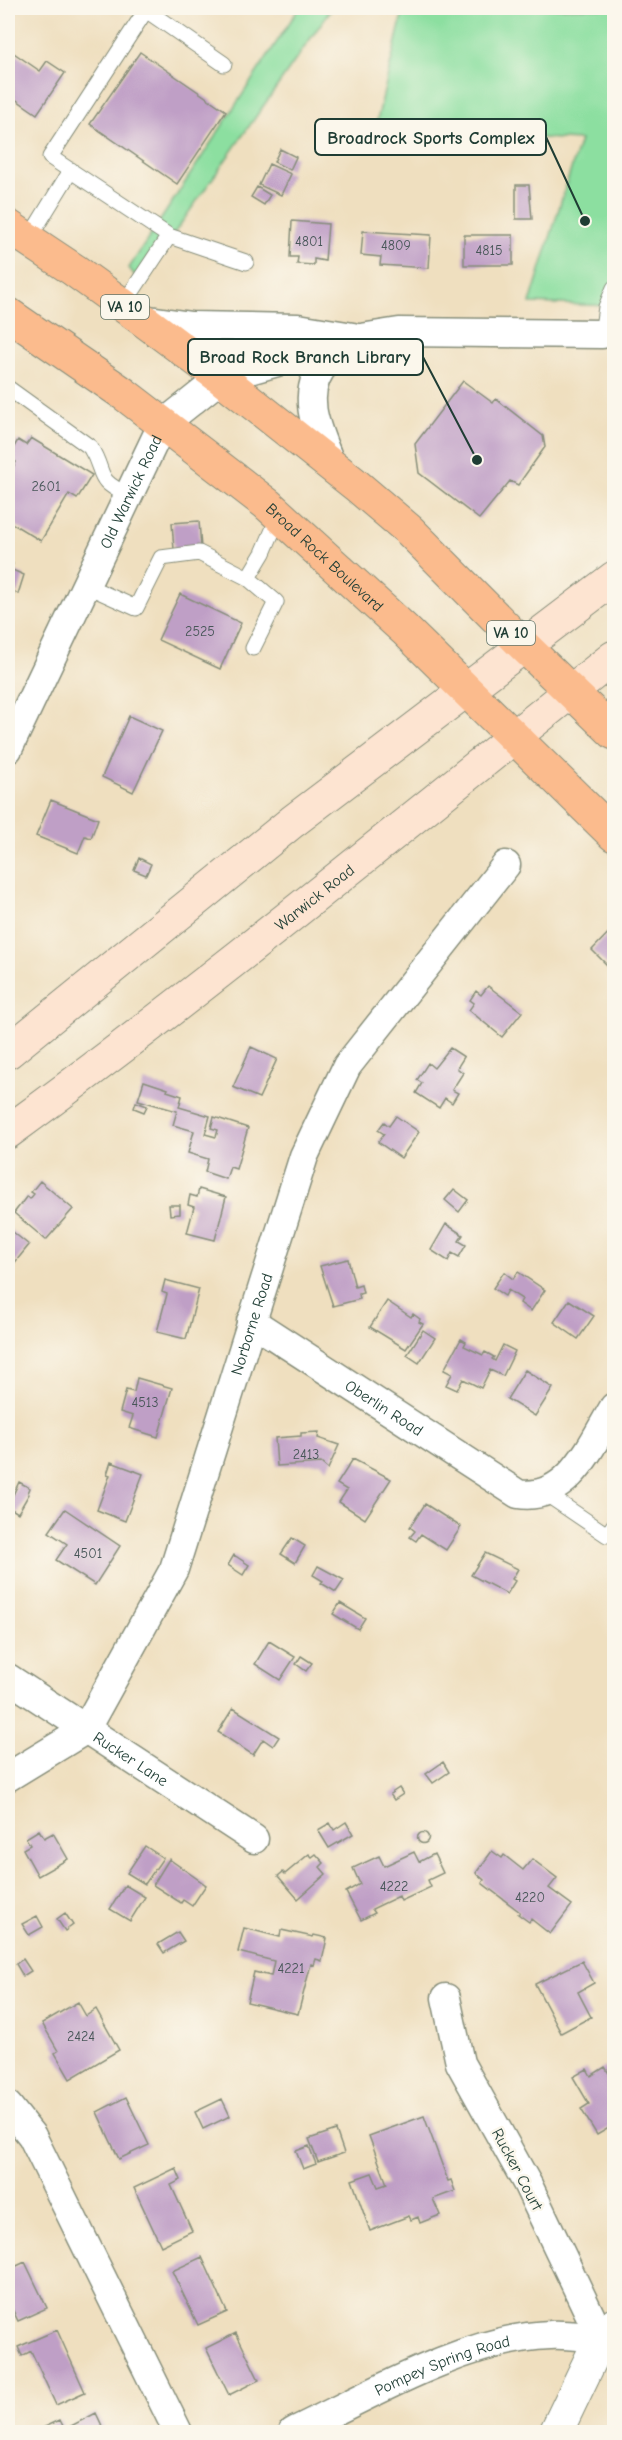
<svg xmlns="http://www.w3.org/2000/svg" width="622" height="2440" viewBox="0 0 622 2440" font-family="'Comic Neue',sans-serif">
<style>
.green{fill:#8cdfa0;stroke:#568e6a;stroke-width:1.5}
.building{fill:#bf9fc6}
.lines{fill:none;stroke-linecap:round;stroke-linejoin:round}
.service-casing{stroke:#878e7a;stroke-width:17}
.minor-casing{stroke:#878e7a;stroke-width:31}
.tertiary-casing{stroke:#878e7a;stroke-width:35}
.secondary-casing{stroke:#878e7a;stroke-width:35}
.primary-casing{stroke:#878e7a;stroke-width:35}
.service{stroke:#fff;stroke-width:15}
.minor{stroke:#fff;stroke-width:28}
.tertiary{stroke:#fff;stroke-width:33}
.secondary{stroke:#fde4d1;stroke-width:33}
.primary{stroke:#fbbb8d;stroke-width:33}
.labels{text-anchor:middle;stroke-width:5;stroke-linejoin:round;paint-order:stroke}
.number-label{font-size:14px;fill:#475658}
.shield{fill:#fbf7ec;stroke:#61756b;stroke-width:1.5}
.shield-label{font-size:15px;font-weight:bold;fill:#1f3d34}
.street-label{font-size:16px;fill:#1f3d34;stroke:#fbf7ec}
.leader{fill:none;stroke:#1f3d34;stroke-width:2}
.callout-dot{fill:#1f3d34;stroke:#fbf7ec;stroke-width:2}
.callout{fill:#fbf7ec;stroke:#1f3d34;stroke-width:2}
.callout-label{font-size:18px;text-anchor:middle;font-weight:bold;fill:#1f3d34}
</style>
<rect width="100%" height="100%" fill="#fbf7ec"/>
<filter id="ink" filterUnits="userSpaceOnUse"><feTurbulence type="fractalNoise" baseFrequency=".0167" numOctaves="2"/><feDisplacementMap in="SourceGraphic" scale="12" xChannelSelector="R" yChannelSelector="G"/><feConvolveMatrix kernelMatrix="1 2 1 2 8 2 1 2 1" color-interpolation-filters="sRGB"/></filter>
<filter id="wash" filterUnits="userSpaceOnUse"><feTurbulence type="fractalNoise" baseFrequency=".008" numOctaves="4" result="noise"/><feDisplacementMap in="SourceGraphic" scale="24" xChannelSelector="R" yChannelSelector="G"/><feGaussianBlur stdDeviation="1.35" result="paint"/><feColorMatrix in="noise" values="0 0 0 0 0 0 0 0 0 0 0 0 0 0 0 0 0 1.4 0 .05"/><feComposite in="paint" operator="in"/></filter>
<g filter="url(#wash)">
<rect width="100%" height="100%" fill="#efdfbf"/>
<path class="green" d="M299 8H332L140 282 129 268Z
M404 8H614V306L530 303 580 140 375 129Z"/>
<g id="blocks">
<path class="building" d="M8 49 40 71 47 61 65 73 37 114 8 94Z
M140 52 226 111 177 184 90 124Z
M280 149 296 157 290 170 274 162Z
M269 164 291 174 281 195 259 185Z
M516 185H529L532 219H516Z
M257 187 270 195 264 205 251 197Z
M292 221 328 224 325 261 314 259V265L297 264 298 257H290Z
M363 231 431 235 429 268 380 265 381 257 361 255Z
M464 235H513V265H464Z
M463 381 493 403 496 399 543 436 545 447 518 485 510 481 479 519 419 473 415 444Z
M31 438 92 475 77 499 69 494 41 541 8 521V477L16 462 8 457 18 440 26 445Z
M199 521 201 548 174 550 172 523Z
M8 562 13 564 10 569 24 575 18 594 15 592 11 600 8 599Z
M180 594 241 623 220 669 158 640Z
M129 716 162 731 133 792 102 777Z
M51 800 98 819 91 838 85 836 78 853 36 836Z
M139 858 151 864 146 875 134 870Z
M614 927V972L592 950Z
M488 986 522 1012 502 1037 469 1010 474 1003 470 1000 476 991 481 995Z
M251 1047 277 1059 259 1098 233 1087Z
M450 1048 464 1057 457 1068 463 1073 452 1090 458 1093 452 1103 445 1098 439 1108 416 1093 422 1083 417 1080 428 1063 434 1068Z
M144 1081 168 1089 167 1091 182 1096 179 1107 210 1116 205 1134 216 1137 218 1130 211 1128 214 1117 248 1128 236 1169 230 1167 226 1179 205 1172 208 1159 188 1153 194 1131 173 1125 177 1111 138 1100Z
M136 1102 147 1106 144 1112 134 1108Z
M396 1116 419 1132 401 1158 378 1142 384 1134 378 1130 384 1122 389 1126Z
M40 1181 73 1209 46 1240 14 1213 27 1196 30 1199 34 1194 31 1192Z
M199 1189 226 1197 215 1240 187 1233 194 1207 188 1205 190 1195 197 1197Z
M454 1189 468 1200 459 1212 445 1200Z
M169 1205H180V1214L170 1215Z
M446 1224 463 1235 459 1241 466 1245 459 1257 452 1253 448 1261 431 1250Z
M8 1228 29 1245 8 1271Z
M348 1259 355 1287 361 1285 363 1293 359 1294 360 1299 333 1306 320 1266Z
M504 1272 513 1279 518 1272 545 1290 531 1311 520 1303 522 1299 508 1290 505 1296 493 1288Z
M165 1280 199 1289 186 1339 157 1332 167 1294 162 1292Z
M569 1300 594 1316 578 1339 554 1322Z
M387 1301 411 1317 413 1314 420 1319 419 1322 423 1324 406 1349 370 1327Z
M423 1330 435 1338 419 1363 407 1355Z
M461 1339 466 1342 464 1346 483 1355 485 1352 494 1357 492 1359 495 1361 503 1345 515 1351 503 1376 490 1370 481 1388 463 1379 457 1390 446 1385 452 1374 444 1370Z
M525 1370 553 1388 535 1416 507 1399Z
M137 1378 172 1388 158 1437 129 1428 133 1416 120 1412 126 1390 134 1392Z
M319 1432 318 1438 339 1445 328 1469 321 1463 277 1466 275 1438 301 1436V1433Z
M353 1459 391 1479 365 1519 339 1502 347 1490 337 1484Z
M111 1462 143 1474 125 1521 97 1510 110 1475 107 1474Z
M19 1482 30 1488 28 1493 29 1494 18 1513 8 1507V1494L12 1497Z
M425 1504 461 1527 446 1550 421 1534 416 1541 410 1537 415 1531 410 1527Z
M65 1509 120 1546 95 1585 56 1560 67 1544 49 1532Z
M292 1538 305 1546 295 1563 281 1554Z
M485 1553 518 1569 512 1579 515 1581 507 1594 471 1575Z
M234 1555 249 1565 243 1575 228 1565Z
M318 1566 344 1580 336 1592 321 1583 323 1581 313 1575Z
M340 1603 365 1618 358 1629 333 1614Z
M269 1641 295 1657 280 1680 255 1664Z
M301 1656 312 1663 306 1671 296 1664Z
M233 1708 279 1737 273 1746 263 1739 253 1755 218 1732Z
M443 1762 449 1772 433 1783 426 1774Z
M399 1788 403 1794 394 1800 390 1794Z
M346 1822 353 1834 329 1848 318 1830 330 1823 334 1830Z
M39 1830 44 1838 53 1833 68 1859 38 1876 23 1849 30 1845 26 1838Z
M417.5 1838a5.5 5.5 0 1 1 11 0a5.5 5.5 0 1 1-11 0Z
M145 1846 163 1858 145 1884 127 1873Z
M492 1851 502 1858 504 1855 523 1870 532 1859 557 1878 549 1888 572 1905 550 1934 531 1919 529 1922 518 1914 520 1912 482 1883 484 1880 476 1873Z
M414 1852 419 1862 434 1854 443 1873 428 1880 431 1887 401 1901 399 1896 372 1909 375 1913 361 1920 346 1892 360 1884 353 1868 379 1856 384 1866Z
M309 1854 312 1857 316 1854 324 1863 320 1867 326 1874 298 1899 278 1876 283 1872 285 1874Z
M169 1859 206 1885 192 1906 183 1900 181 1903 153 1885Z
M125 1885 145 1897 130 1921 110 1909Z
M65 1913 73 1925 65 1931 57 1919Z
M37 1916 43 1927 29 1935 22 1924Z
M244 1928 280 1937 281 1930 313 1937 314 1935 327 1938 322 1961 316 1959 314 1965 311 1964 298 2014 247 2002 254 1972 271 1976 274 1961 238 1952Z
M178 1932 184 1941 164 1953 158 1944Z
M23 1959 31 1971 23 1976 16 1964Z
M582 1961 594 1983 578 1992 591 2017 561 2033 535 1984Z
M78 2002 86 2016 96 2009 119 2050 70 2079 55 2053 58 2051 42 2023Z
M605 2067 610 2075 614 2073 613 2083 614 2125 597 2135 581 2109 589 2104 573 2077 587 2069 591 2076Z
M126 2097 149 2145 119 2159 97 2112Z
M222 2099 230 2116 203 2129 195 2112Z
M424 2116 448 2181 451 2180 455 2191 433 2199 440 2215 420 2223 418 2217 411 2220 409 2216 370 2231 352 2180 372 2173 378 2187 387 2184 369 2136Z
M336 2130 344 2153 318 2162 309 2139Z
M309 2146 316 2164 303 2169 296 2151Z
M176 2168 181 2180 171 2185 192 2231 161 2246 134 2188Z
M202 2257 227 2312 198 2325 172 2271Z
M25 2262 47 2308 18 2321 8 2300V2270Z
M57 2330 85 2392 56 2405 31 2351 22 2356 18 2347Z
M236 2333 259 2380 229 2395 206 2348Z
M96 2413 105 2432H69L67 2428Z
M60 2420 66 2432H34Z"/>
</g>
</g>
<g filter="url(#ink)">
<use href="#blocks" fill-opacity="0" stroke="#878e7a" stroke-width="1.5"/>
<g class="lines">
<defs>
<path id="service" d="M169 236 246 262
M28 240 71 170
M123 305 169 236 50 157 146 10 224 64
M602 334 606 307 614 288
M8 388 90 447C107 474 93 479 128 495
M85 585 136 608 161 558 199 553 248 578
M253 648 276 602 248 578 263 553 279 516
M545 1493 607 1535 614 1525"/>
<g id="minor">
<path d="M142 319 191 326 298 328 353 337"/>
<path d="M331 465C320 435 300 400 321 369 328 360 342 353 351 346"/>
<path id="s1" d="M8 749 162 425 221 378 361 338 399 332 602 334"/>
<path id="s2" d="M251 1321 518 1494C569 1502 592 1443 614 1407"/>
<path id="s3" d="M8 1678 254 1839"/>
<path id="s4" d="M8 1777 85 1730 174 1569 304 1156 347 1066 506 865"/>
<path d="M8 2106 32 2136 178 2432"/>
<path id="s5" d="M293 2432C368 2396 466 2338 550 2335 567 2334 584 2337 601 2338L528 2185 460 2063 446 1998"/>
</g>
<path id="tertiary" d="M556 2432 601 2338 614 2325"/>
<g id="secondary">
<path d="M8 1052 292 822 614 578"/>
<path id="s6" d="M8 1132C215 981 413 817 614 657"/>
</g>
<g id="primary">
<path d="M8 226 74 270 142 319 221 378 356 485 410 531 524 646 614 733"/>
<path id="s7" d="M8 314 124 394 267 504 405 630 614 835"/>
</g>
</defs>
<use href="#service" class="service-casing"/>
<use href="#minor" class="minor-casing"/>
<use href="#tertiary" class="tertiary-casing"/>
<use href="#secondary" class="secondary-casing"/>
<use href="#primary" class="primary-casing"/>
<use href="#service" class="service"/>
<use href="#minor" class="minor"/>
<use href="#tertiary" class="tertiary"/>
<use href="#secondary" class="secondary"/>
<use href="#primary" class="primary"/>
</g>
</g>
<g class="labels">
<g class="number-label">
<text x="309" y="246">4801</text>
<text x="396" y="250">4809</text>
<text x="489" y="255">4815</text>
<text x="46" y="491">2601</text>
<text x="200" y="636">2525</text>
<text x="145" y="1407">4513</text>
<text x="306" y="1459">2413</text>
<text x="88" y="1558">4501</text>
<text x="394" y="1891">4222</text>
<text x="530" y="1902">4220</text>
<text x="291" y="1973">4221</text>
<text x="81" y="2041">2424</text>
</g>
<g class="shield">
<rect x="101" y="295" width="48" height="24" rx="4.5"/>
<rect x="487" y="621" width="48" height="24" rx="4.5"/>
</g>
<g class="shield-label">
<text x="125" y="312">VA 10</text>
<text x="511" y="638">VA 10</text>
</g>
<g class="street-label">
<text dy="6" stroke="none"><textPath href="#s1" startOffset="285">Old Warwick Road</textPath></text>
<text dy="6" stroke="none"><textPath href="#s7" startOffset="400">Broad Rock Boulevard</textPath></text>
<text dy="6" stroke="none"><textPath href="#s6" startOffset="386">Warwick Road</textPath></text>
<text dy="6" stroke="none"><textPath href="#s4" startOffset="531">Norborne Road</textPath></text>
<text dy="6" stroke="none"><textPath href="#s2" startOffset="159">Oberlin Road</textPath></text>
<text dy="6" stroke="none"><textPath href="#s3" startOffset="147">Rucker Lane</textPath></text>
<text transform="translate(518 2169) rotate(62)" y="6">Rucker Court</text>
<text dy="6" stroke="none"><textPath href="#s5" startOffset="164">Pompey Spring Road</textPath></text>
</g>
</g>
<path class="leader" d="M585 221L546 137M477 460L423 357"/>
<g class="callout-dot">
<circle cx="585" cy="221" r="6"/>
<circle cx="477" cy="460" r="6"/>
</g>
<g class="callout">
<rect x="315" y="119" width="231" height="36" rx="6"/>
<rect x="188" y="339" width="235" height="36" rx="6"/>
</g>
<g class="callout-label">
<text x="431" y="144">Broadrock Sports Complex</text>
<text x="305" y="363">Broad Rock Branch Library</text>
</g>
<rect width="622" height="2440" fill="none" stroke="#fbf7ec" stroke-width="30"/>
</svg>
